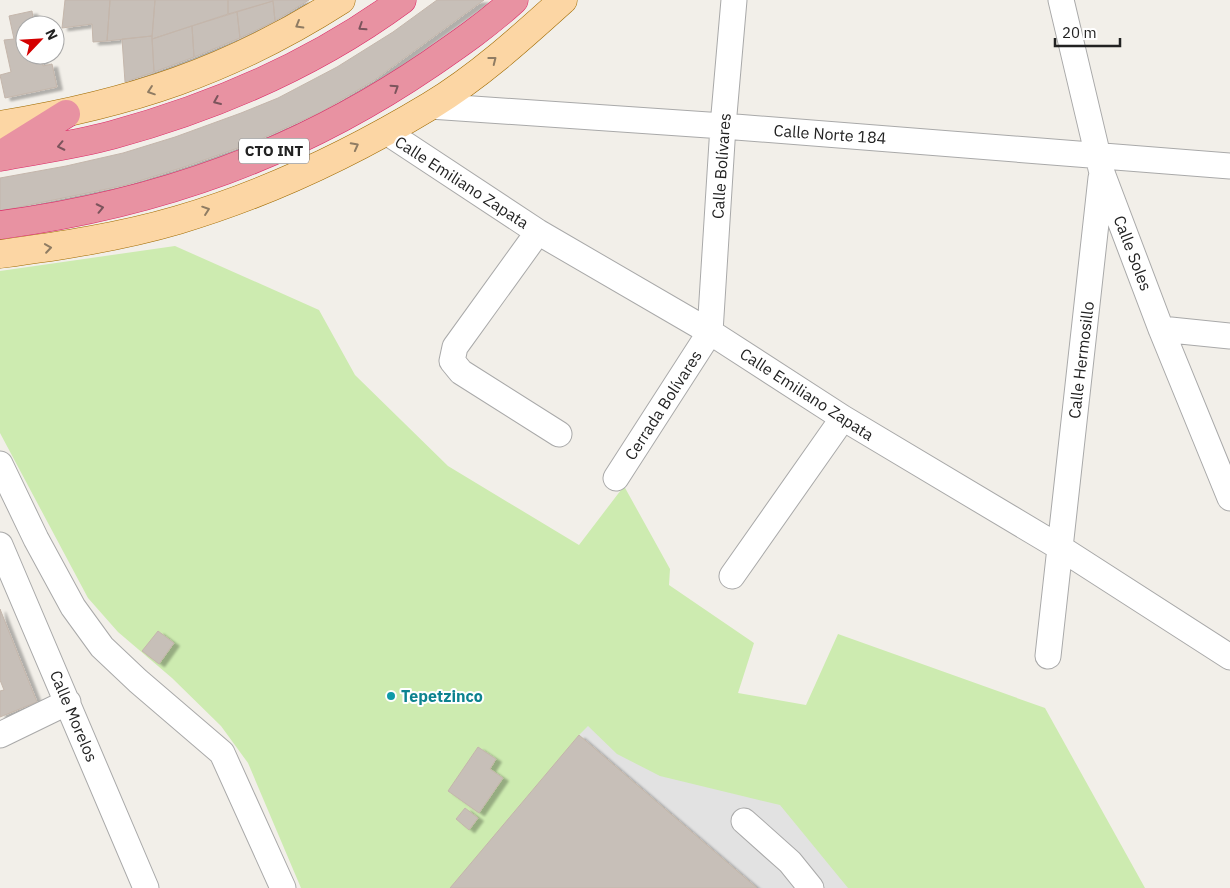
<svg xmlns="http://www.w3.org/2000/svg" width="1230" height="888" viewBox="0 0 1230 888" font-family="'IBM Plex Sans',sans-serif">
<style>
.grass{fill:#cdebb0}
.parking{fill:#e2e2e2}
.building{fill:#c7bfb8;stroke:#c4b6ab;filter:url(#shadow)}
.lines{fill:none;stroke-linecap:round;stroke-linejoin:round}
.minor-casing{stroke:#a9a9a9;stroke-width:27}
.major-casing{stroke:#a06b00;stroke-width:29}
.highway-casing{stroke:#dc2a67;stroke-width:29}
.minor{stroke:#fff;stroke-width:25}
.major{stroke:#fcd6a4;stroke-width:28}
.highway{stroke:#e892a2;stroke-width:28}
.oneway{stroke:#8f7c63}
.oneway2{stroke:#7b545c}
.culture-dot{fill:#0f9aa8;stroke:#fff;stroke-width:2}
.labels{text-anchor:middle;stroke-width:4;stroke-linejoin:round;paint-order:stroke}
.shield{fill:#fff;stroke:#646464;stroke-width:1}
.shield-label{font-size:15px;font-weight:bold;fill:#222}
.street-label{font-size:16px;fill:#222;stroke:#fff}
.culture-label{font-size:16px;font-weight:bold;fill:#0d838f;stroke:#fff;text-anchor:start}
</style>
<defs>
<filter id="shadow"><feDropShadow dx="5.5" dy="3" stdDeviation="1" flood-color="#0004"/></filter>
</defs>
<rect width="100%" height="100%" fill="#f2efe9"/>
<path class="grass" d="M175 246 319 310 355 375 448 466 579 545 624 486 670 569 669 585 754 643 738 693 806 705 838 634 1045 708 1145 888H301L248 763 221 726 172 678 118 632 88 598 0 433V271Z"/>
<path class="parking" d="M588 726 617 754 660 776 780 805 848 888H757L579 735Z"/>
<path class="building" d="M65 0H110L107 41 93 42 92 24 62 28Z
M110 0H155L152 36 107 41Z
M155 0H228V14L152 39Z
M228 0H273V1L228 14Z
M273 0H309L275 21Z
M437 0H484L373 81 321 112 252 143 184 167 126 185 0 211V178L66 166 123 153 175 137 241 113 278 98 337 67 393 32Z
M273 1 275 21 240 38 237 12Z
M32 11 34 25H25V55H41L43 66 52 64 57 87 5 98 0 75 11 72 4 40 14 39 9 16Z
M237 12 240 38 194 57 192 26Z
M192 26 194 57 154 72 152 39Z
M152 36 154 72 125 82 122 39Z
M0 609 37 702 0 717V691L4 690 0 680Z
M158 631 174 643 159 664 142 651Z
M579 735 757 888H450Z
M478 747 496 759 490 769 503 778 479 813 448 791Z
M465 808 478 818 469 830 456 819Z"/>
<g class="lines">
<defs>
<path id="minor" d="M1061 0 1102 173 1161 329 1230 498
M430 106 723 126 1230 166
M385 131 538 232 710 332 843 418 1059 547 1230 657
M538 232 455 347 452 361 461 372 559 434
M1161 329 1230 336
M0 464 36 539 73 607 102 647 138 681 222 753 283 888
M616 478 710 332 723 126 734 0
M0 545 146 888
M732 576 843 418
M1048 656 1101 178
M0 735 68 702
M744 821 790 862 811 888"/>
<path id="major" d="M0 125C129 104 230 71 341 0
M0 254C60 246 120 237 178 220 266 194 352 153 430 106 478 77 521 38 563 0"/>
<path id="highway" d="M7 151 66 114
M0 157C37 150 75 145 112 135 215 107 315 64 402 0
M0 225C158 204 298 154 430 64 459 44 488 24 514 0"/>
</defs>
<use href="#minor" class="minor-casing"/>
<use href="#major" class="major-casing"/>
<use href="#highway" class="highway-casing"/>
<use href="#minor" class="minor"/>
<use href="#major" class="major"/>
<use href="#highway" class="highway"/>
</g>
<defs><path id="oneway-chevron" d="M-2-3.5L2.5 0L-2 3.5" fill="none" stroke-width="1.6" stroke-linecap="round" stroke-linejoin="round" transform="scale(1.25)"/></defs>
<g class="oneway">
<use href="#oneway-chevron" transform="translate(299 25) rotate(150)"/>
<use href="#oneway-chevron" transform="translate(493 60) rotate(-38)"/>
<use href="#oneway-chevron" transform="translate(151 91) rotate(161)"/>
<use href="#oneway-chevron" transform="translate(355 146) rotate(-28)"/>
<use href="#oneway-chevron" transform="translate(206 210) rotate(-19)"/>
<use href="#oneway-chevron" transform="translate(48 248) rotate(-8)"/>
</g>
<g class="oneway2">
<use href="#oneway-chevron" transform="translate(362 27) rotate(147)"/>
<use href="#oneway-chevron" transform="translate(395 88) rotate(-33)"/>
<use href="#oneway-chevron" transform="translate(217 101) rotate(157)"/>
<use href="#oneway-chevron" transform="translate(61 146) rotate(168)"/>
<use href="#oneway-chevron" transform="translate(100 208) rotate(-12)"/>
</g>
<circle class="culture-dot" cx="391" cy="696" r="5"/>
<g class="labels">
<rect class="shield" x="239" y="138.5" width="70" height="25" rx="4"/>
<g class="shield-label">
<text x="274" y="156">CTO INT</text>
</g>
<g class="street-label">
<text transform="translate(830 134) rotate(4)" y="6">Calle Norte 184</text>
<text transform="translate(721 166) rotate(-86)" y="6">Calle Bolívares</text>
<text transform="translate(462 182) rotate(33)" y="6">Calle Emiliano Zapata</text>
<text transform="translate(1133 253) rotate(69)" y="6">Calle Soles</text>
<text transform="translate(1081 360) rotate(-83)" y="6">Calle Hermosillo</text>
<text transform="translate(807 394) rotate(33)" y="6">Calle Emiliano Zapata</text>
<text transform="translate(663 405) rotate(-57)" y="6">Cerrada Bolívares</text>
<text transform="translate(74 716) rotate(67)" y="6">Calle Morelos</text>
</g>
<g class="culture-label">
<text x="401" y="702">Tepetzinco</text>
</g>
</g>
<g transform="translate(40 40) rotate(65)"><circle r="24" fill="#ffffff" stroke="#a7a7a7"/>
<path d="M0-4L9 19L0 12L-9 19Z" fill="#d40000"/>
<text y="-8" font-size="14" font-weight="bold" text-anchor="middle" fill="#222222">N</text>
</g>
<path d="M1055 38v8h65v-8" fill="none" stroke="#222222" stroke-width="2.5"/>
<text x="1062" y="38" font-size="15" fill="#222222" stroke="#ffffff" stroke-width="4" paint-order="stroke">20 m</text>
</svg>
